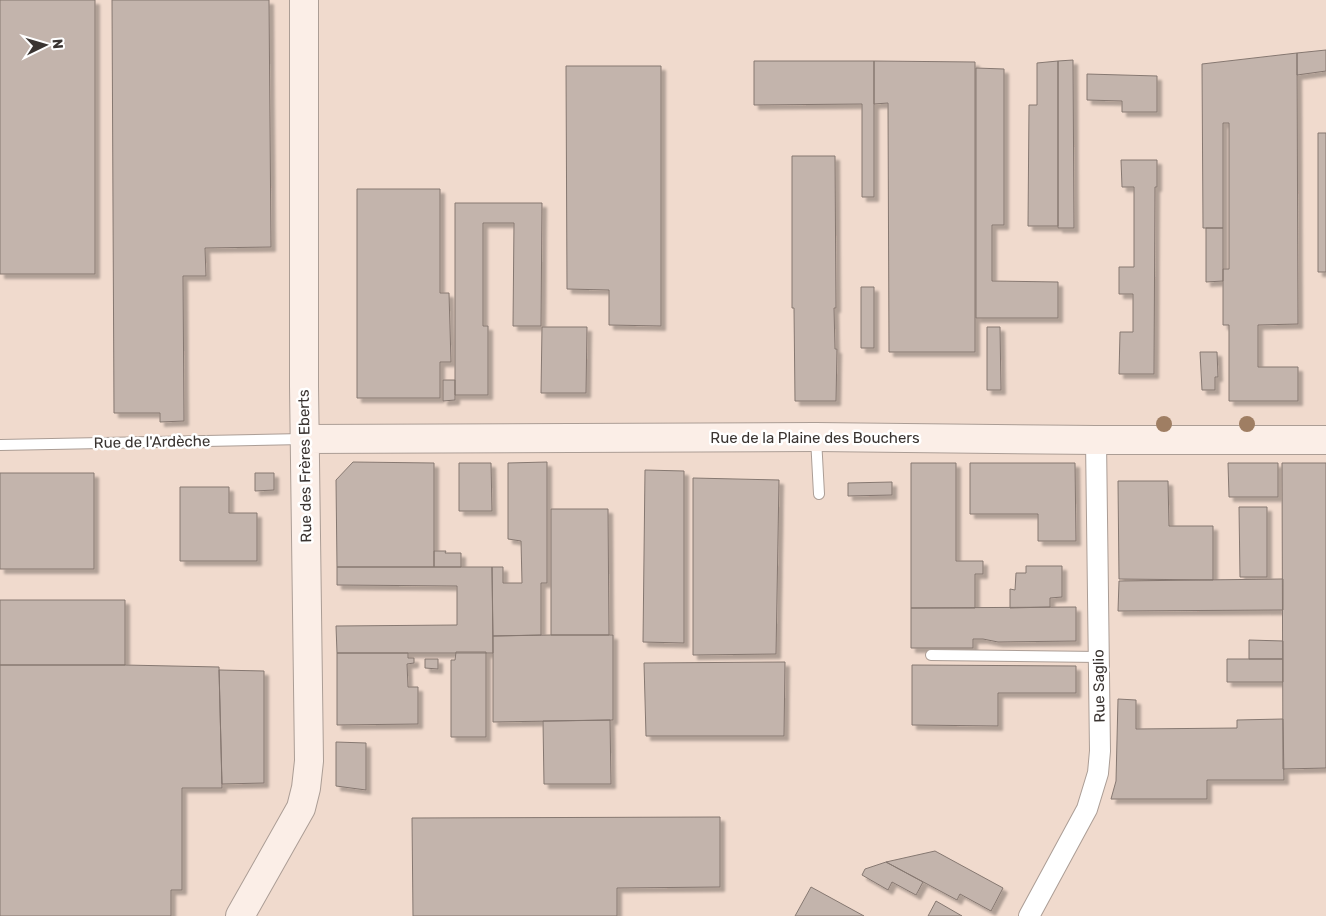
<svg xmlns="http://www.w3.org/2000/svg" width="1326" height="916" viewBox="0 0 1326 916" font-family="Rubik,sans-serif">
<style>
.built{fill:#f0dacd}
.building{fill:#c3b4ac;stroke:#867871;filter:url(#shadow)}
.lines{fill:none;stroke-linecap:round;stroke-linejoin:round}
.lane-casing{stroke:#ab9d95;stroke-width:12}
.street-casing{stroke:#ab9d95;stroke-width:22}
.secondary-casing{stroke:#ab9d95;stroke-width:30}
.lane{stroke:#fff;stroke-width:10}
.street{stroke:#fff;stroke-width:20}
.secondary{stroke:#fbeee7;stroke-width:28}
.tree{fill:#9f7e63}
.labels{text-anchor:middle;stroke-width:5;stroke-linejoin:round;paint-order:stroke}
.street-label{font-size:15px;fill:#3a3431;stroke:#fff}
</style>
<defs>
<filter id="shadow"><feDropShadow dx="4.5" dy="4.5" stdDeviation="1" flood-color="#0004"/></filter>
</defs>
<rect width="100%" height="100%" fill="#f5e6dd"/>
<path class="built" d="M0 0H1326V916H0Z"/>
<path class="building" d="M0 0H95V274H0Z
M112 0H269L271 247 205 248 206 276H183L184 421 160 422V413H114Z
M1326 50V71L1297 75V53Z
M1297 53 1298 324 1258 325V367H1298V401H1229V325H1223V269H1229V123H1223V228H1203L1202 64Z
M1073 60 1074 228H1058V61Z
M754 61H874V197H862V104L754 105Z
M874 61 975 62V352H889L888 103 874 104Z
M1058 61V226H1028L1029 105H1037V63Z
M566 66H661V326L609 325V290L567 289Z
M976 68 1004 69V225H992V281L1058 282V318H976Z
M1087 74 1157 76V112H1122V101L1087 100Z
M1318 133H1326V272H1318Z
M792 156H835L836 308H834L835 349H837L836 401H795L794 308H792Z
M1121 160H1157V187H1155L1154 374H1119L1120 332H1133V294H1119V267H1134V187H1122Z
M357 189H440V293H449L451 362H440V398H357Z
M455 203H542L541 326H513L514 223H483V326H488V395H455Z
M1206 228H1223V281L1206 282Z
M861 287H874V348H861Z
M542 327H587L586 393H541Z
M987 327H1000L1001 390H987Z
M1200 352H1217L1218 377H1215V390H1202Z
M443 380H455V400L443 401Z
M353 462 434 463V567H337L336 480Z
M547 462V583H541V635L493 636 492 567H503V583H522L521 541 508 539V463Z
M459 463H491L492 511H459Z
M911 463H956V561H983V574H975V608H911Z
M970 463H1075L1076 541H1038V514H970Z
M1228 463H1278V497H1229Z
M1282 463H1326V768L1283 769Z
M645 470 684 471V643L643 642Z
M0 473H94V569H0Z
M255 473H274V490L255 491Z
M693 478 779 480 776 654 693 655Z
M1118 481H1168L1169 526H1213V580L1119 579Z
M892 482V495L848 496V483Z
M180 487H229V513H257V561H180Z
M1239 507H1267V577H1240Z
M551 509H608L609 635H551Z
M434 551H446L445 553H461V567H434Z
M1026 566H1062V597L1050 598V607L1010 608V589L1015 590 1016 573H1026Z
M337 567H492L493 653H337L336 626 457 625V586L337 585Z
M1283 579V610L1118 611 1119 581Z
M0 600H125V665H0Z
M1076 607V641L998 642 983 639H973V648H911V608Z
M551 635H613V720L493 722V636Z
M1249 640 1283 641V659H1249Z
M456 652H486V737H451V660H455Z
M337 653H408V658H414V663L407 664 408 687H418V724L337 725Z
M425 659H438V669L425 668Z
M1227 659H1283V682H1227Z
M785 662 784 736H646L644 663Z
M0 665H125L219 667 222 788H182V890H171V916H0Z
M912 665 1076 666V693H998V726L912 725Z
M219 670 264 671V783L222 784Z
M1118 699 1136 700V729L1237 728V720L1283 719 1284 780H1207V799H1111L1116 781Z
M610 720 611 784H544L543 721Z
M336 742 366 743V790L336 786Z
M720 817V887L617 888V916H413L412 818Z
M935 851 1003 888 991 911 960 894 957 900 886 862Z
M886 862 923 882 916 895 892 882 888 890 862 875 865 869Z
M811 887 864 916H795Z
M936 901 962 916H928Z"/>
<g class="lines">
<defs>
<path id="lane" d="M816 438 819 494
M0 445 303 439
M931 655 1099 657"/>
<path id="street" d="M1029 916 1087 809 1098 773 1100 751 1096 440"/>
<path id="secondary" d="M304 439 816 437 1096 440H1326
M240 916 301 808 306 788 309 761 304 386V0"/>
</defs>
<use href="#lane" class="lane-casing"/>
<use href="#street" class="street-casing"/>
<use href="#secondary" class="secondary-casing"/>
<use href="#lane" class="lane"/>
<use href="#street" class="street"/>
<use href="#secondary" class="secondary"/>
</g>
<g class="tree">
<circle cx="1164" cy="424" r="8"/>
<circle cx="1247" cy="424" r="8"/>
</g>
<g class="labels">
<g class="street-label">
<text x="815" y="443">Rue de la Plaine des Bouchers</text>
<text transform="translate(152 442) rotate(-1)" y="5">Rue de l'Ardèche</text>
<text transform="translate(305 466) rotate(-91)" y="5">Rue des Frères Eberts</text>
<text transform="translate(1099 686) rotate(-91)" y="5">Rue Saglio</text>
</g>
</g>
<g transform="translate(45 45) rotate(85)" stroke="#ffffff" stroke-width="4" paint-order="stroke">
<path d="M0-4L9 19L0 12L-9 19Z" fill="#3a3431"/>
<text y="-8" font-size="14" font-weight="bold" text-anchor="middle" fill="#3a3431">N</text>
</g>
</svg>
